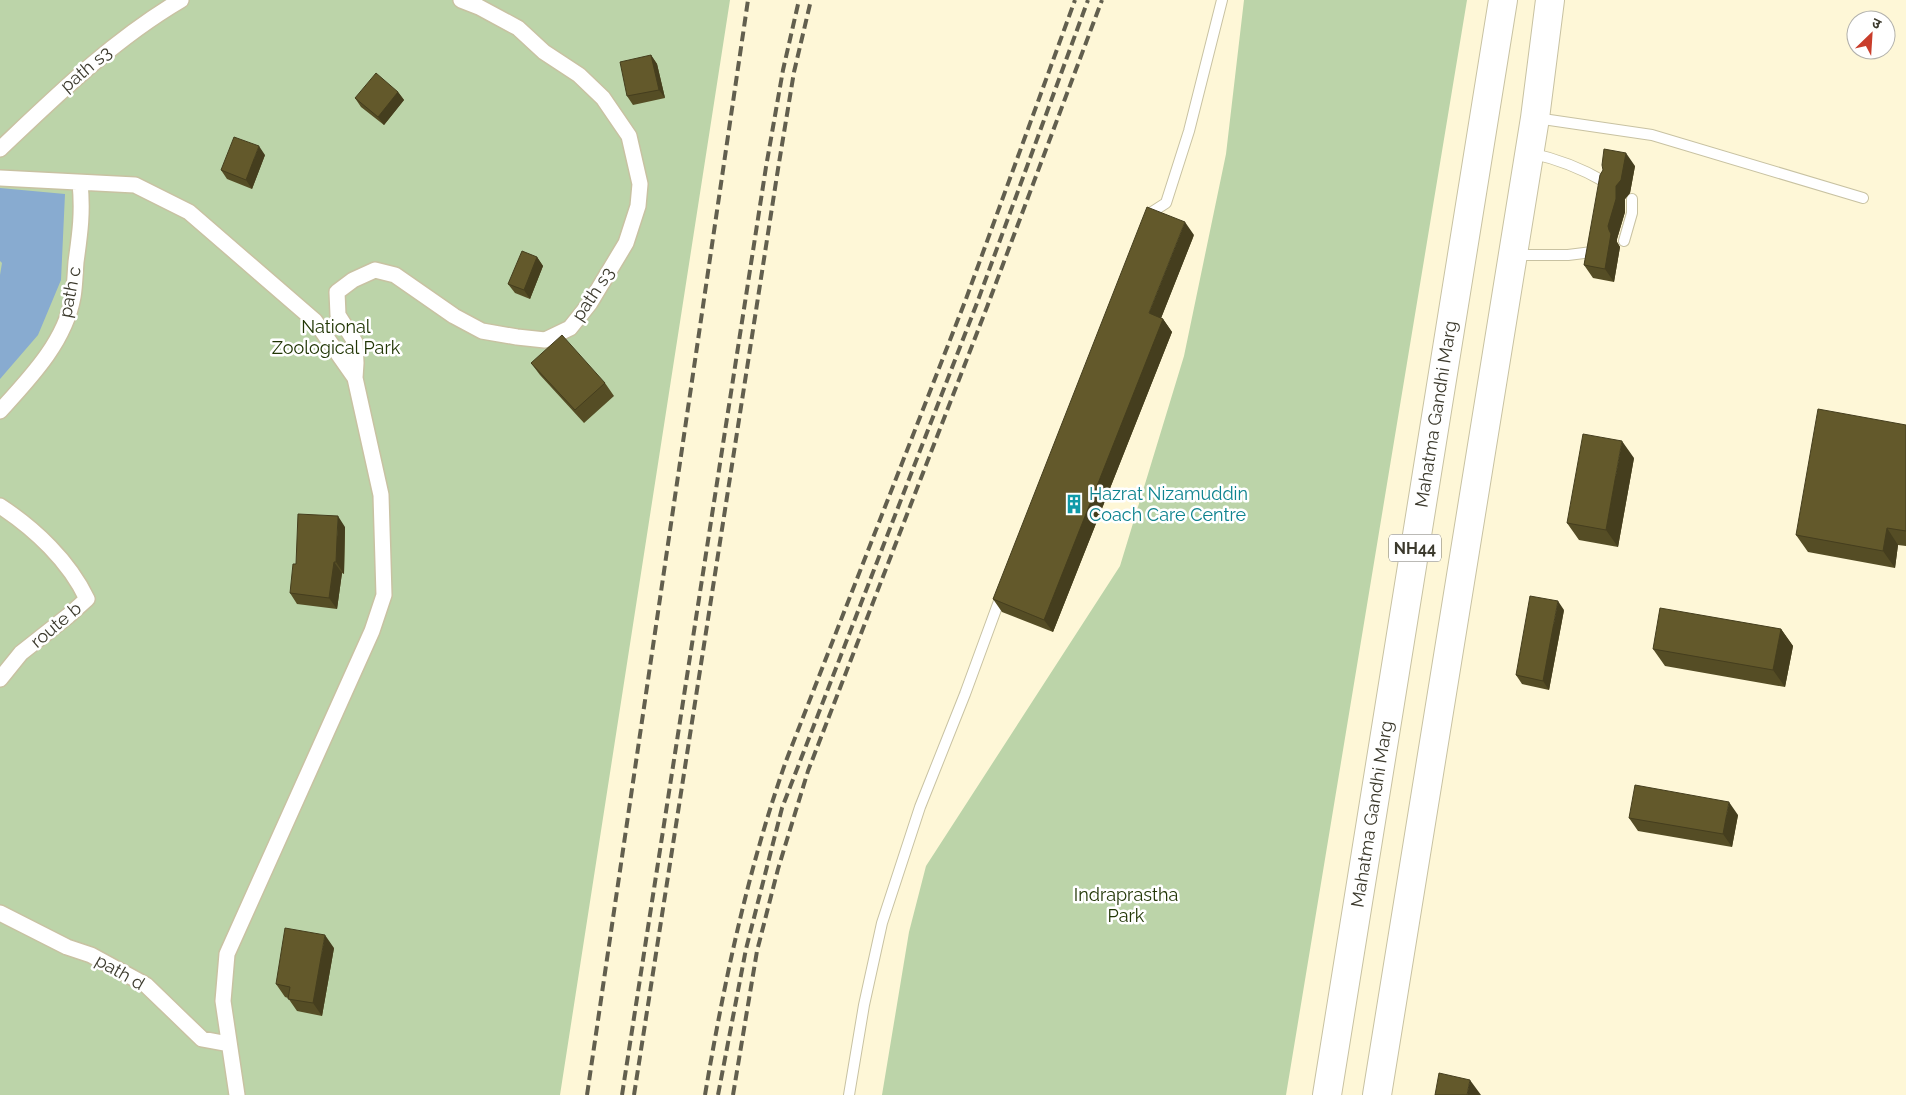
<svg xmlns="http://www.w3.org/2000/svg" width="1906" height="1095" viewBox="0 0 1906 1095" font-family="Raleway,'Noto Sans Devanagari',sans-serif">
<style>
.green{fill:#bcd4a9}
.water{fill:#88abd0}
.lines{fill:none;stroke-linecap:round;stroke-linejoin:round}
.service-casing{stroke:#c8c2a2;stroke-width:12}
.pedestrian-casing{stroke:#c8c2a2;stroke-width:18}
.trunk-casing{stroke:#c8c2a2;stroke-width:30}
.service{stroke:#fff;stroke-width:10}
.pedestrian{stroke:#fff;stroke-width:15}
.trunk{stroke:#fff;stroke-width:28}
.rail{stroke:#625f4e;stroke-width:4;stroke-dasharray:10 5;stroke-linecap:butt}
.wall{fill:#554d25}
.shaded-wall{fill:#453e1e}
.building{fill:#63592b;stroke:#453e1e}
.labels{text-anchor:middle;stroke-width:5;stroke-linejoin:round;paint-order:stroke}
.shield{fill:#fff;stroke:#76756c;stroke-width:1}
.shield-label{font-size:16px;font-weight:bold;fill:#3c3a2d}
.street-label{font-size:18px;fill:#3c3a2d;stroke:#fff}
.park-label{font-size:18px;fill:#213605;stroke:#fff}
.culture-label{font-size:18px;fill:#0d838f;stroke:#fff;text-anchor:start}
</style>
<rect width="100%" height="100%" fill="#fef7d7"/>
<path class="green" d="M0 0H730L560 1095H0Z
M1244 0H1467L1286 1095H882L909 932 926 866 1120 566 1184 356 1226 154Z"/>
<path class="water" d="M0 188 65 194 61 280 38 335 0 379V275L2 263 0 261Z"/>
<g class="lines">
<defs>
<path id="service" d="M1536 118 1652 135 1863 198
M1530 153C1558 159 1581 168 1605 182
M1148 221 1152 212 1166 203 1189 131 1222 0
M1624 241 1632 213V199
M1513 255H1568L1592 252
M849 1095 864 1005 882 923 920 807 965 694 1002 593"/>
<path id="pedestrian" d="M0 149C57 95 113 40 181 0
M0 178 135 185 189 212 315 321 355 378 381 495 384 595 372 631 227 954 223 1001 237 1095
M355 378 356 363 355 342 338 315 337 292 353 280 375 270 395 275 454 316 482 331 517 337 545 340 570 328 590 303 626 243 638 206 640 184 629 136 603 98 579 75 544 52 518 28 479 7 461 0
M0 411C30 378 65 342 73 297 75 285 75 274 76 262 80 233 83 212 80 183
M0 506C35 529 69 561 87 599L68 616 21 653 0 679
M0 913 67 947 91 955 146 985 202 1039 229 1044"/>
<path id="trunk" d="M1327 1095 1503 0
M1377 1095 1535 118 1550 0"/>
</defs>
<use href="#service" class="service-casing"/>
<use href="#pedestrian" class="pedestrian-casing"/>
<use href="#trunk" class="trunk-casing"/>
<use href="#service" class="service"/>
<use href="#pedestrian" class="pedestrian"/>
<use href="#trunk" class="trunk"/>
<path class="rail" d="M587 1095 748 0
M622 1095 766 167 783 70 799 0
M634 1095 778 169 794 72 811 0
M705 1095C724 982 748 869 786 761L966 299 1075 0
M718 1095 746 949 782 808 977 303 1088 0
M733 1095 757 951 778 869 808 771 987 307 1102 0"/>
</g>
<path class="wall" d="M651 55 657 64 665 98 633 105 627 96Z
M398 92 404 100 384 125 361 107 355 98Z
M265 155 252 189 227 179 221 170Z
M1635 166 1630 193 1625 199V212L1617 239V242L1620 247 1614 282 1593 278 1584 265 1603 170Z
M1194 235 1161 318 1163 319 1172 332 1053 632 1002 612 993 599Z
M537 257 543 266 530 299 515 293 508 284Z
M531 363 605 383 614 396 584 423 540 375Z
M1906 425V546L1898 545 1895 568 1808 552 1796 535Z
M1634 458 1618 547 1579 540 1567 523Z
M345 527 344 574 342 573 337 609 297 604 290 593Z
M1564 610 1549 690 1522 684 1516 675Z
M1781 629 1793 646 1785 687 1665 666 1653 649Z
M1738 815 1732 847 1638 831 1629 818Z
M334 948 322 1016 297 1011 288 998 285 997 276 984Z"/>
<path class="shaded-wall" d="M651 55 657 64 665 98 659 90Z
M398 92 404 100 384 125 378 117Z
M259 146 265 155 252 189 246 180Z
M1626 153 1635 166 1630 193 1625 199V212L1617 239V242L1620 247 1614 282 1605 269 1608 226 1616 186Z
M1185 222 1194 235 1158 326 1149 313Z
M537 257 543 266 530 299 524 290Z
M1163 319 1172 332 1053 632 1044 620Z
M1622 441 1634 458 1618 547 1606 530Z
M338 516 345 527 344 574 336 562Z
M1887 528 1898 545 1895 568 1883 551Z
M334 562 342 573 337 609 329 598Z
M1558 601 1564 610 1549 690 1543 681Z
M1781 629 1793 646 1785 687 1773 670Z
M1729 802 1738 815 1732 847 1723 834Z
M325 935 334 948 322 1016 313 1003Z
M1470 1080 1481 1095H1467Z"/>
<path class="building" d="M651 55 659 90 627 96 620 62Z
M376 73 398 92 378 117 355 98Z
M234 137 259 146 246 180 221 170Z
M1604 149 1626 153 1621 180 1616 186V199L1608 226 1609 230 1611 234 1605 269 1584 265 1600 175 1603 170 1602 165Z
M1147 207 1185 222 1149 313 1163 319 1044 620 993 599Z
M522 251 537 257 524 290 508 284Z
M562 335 605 383 575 410 531 363Z
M1818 409 1906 425V531L1887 528 1883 551 1796 535Z
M1583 434 1622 441 1606 530 1567 523Z
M298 514 338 516 336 562H334L329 598 290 593 293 564H296Z
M1530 596 1558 601 1543 681 1516 675Z
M1660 608 1781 629 1773 670 1653 649Z
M1635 785 1729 802 1723 834 1629 818Z
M285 928 325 935 313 1003 288 999 290 987 276 984Z
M1439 1073 1470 1080 1467 1095H1435Z"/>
<defs>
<symbol id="building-bare" viewBox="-9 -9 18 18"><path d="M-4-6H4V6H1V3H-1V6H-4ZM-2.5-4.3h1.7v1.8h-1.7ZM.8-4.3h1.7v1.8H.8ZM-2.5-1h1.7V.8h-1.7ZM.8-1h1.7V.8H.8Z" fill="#0f9aa8" stroke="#fff" stroke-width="2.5" paint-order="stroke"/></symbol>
</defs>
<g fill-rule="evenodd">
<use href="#building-bare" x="1060" y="490" width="28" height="28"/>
</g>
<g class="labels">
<rect class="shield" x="1389" y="534.5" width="52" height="27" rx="4"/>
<g class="shield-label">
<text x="1415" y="554">NH44</text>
</g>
<g class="street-label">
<text transform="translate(86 69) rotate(-40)" y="6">path s3</text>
<text transform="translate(70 292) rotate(-79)" y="6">path c</text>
<text transform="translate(593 294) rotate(-56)" y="6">path s3</text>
<text transform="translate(1436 414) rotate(-81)" y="6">Mahatma Gandhi Marg</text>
<text transform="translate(56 625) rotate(-40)" y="6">route b</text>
<text transform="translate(1372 814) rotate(-81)" y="6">Mahatma Gandhi Marg</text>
<text transform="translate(120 972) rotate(30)" y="6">path d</text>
</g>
<g class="park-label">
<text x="336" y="333">National<tspan x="336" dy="21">Zoological Park</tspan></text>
<text x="1126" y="901">Indraprastha<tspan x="1126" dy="21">Park</tspan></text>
</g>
<g class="culture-label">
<text x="1089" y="500">Hazrat Nizamuddin<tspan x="1089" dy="21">Coach Care Centre</tspan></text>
</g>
</g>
<g transform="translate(1871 35) rotate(25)"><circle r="24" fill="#ffffff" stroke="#b1b0ab"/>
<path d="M0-4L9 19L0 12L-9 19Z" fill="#c93d2b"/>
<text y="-8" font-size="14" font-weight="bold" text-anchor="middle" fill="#3c3a2d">उ</text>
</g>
</svg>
